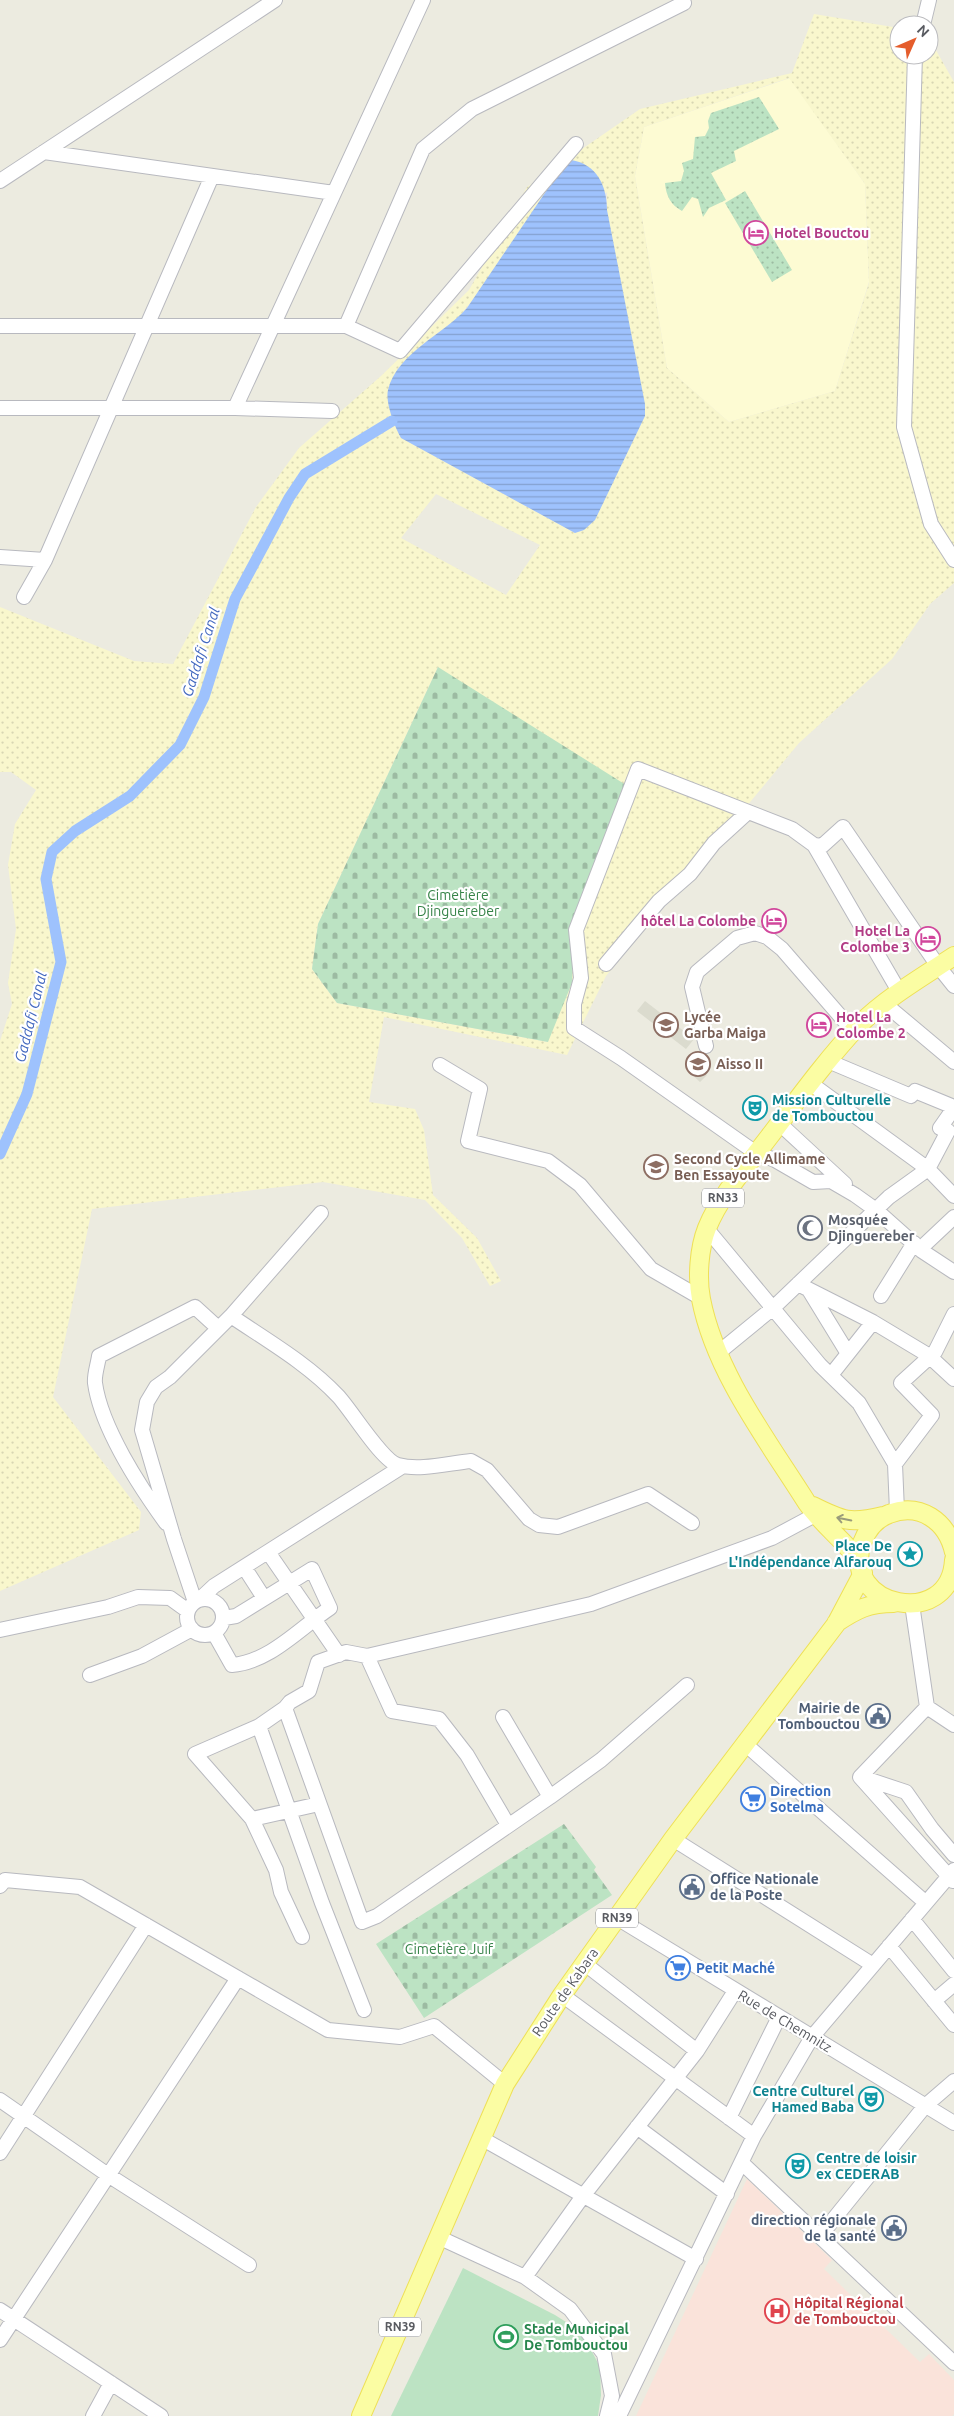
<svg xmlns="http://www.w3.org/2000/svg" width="954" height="2416" viewBox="0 0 954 2416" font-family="Ubuntu,sans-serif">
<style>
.commercial{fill:#fdfbd3}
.education{fill:#dbdbce}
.medical{fill:#fae3da}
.grass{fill:url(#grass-dots)}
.sand{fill:url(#sand-dots);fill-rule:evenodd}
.cemetery{fill:url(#cemetery-stones)}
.garden{fill:#bce3c3}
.water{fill:url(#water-rules)}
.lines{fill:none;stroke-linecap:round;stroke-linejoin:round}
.canal{stroke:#9ec2fd;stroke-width:11}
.minor-casing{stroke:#b8b9bf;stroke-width:16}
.major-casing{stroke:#eee056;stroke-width:20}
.minor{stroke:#fff;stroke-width:14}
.major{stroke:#fbfda3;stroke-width:18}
.oneway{stroke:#9a9c7b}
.labels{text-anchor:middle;stroke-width:4.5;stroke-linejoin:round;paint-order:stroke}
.shield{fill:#fff;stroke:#8b8c90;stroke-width:1}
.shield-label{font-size:12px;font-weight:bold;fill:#595b61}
.hotel-label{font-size:14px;font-weight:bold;fill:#b23c85;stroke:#fff;text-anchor:start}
.park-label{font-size:14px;fill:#368348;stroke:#fff}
.education-label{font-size:14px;font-weight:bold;fill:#785e54;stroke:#fff;text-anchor:start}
.culture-label{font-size:14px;font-weight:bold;fill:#0d838f;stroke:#fff;text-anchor:start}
.worship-label{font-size:14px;font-weight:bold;fill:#5b616d;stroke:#fff;text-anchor:start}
.service-label{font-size:14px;font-weight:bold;fill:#4e5e75;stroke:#fff;text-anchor:end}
.shop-label{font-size:14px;font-weight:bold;fill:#366cbe;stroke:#fff;text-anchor:start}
.street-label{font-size:14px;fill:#595b61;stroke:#fff}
.health-label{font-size:14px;font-weight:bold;fill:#be3a42;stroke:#fff;text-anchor:start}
.leisure-label{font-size:14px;font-weight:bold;fill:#27864d;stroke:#fff;text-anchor:start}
.water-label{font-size:15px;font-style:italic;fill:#4268bf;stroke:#fff}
</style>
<defs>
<pattern id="grass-dots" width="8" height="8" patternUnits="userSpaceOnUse" patternTransform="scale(1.25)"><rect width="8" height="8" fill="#bce3c3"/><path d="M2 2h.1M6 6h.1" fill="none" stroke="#9cbba2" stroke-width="1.8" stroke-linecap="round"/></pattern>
<pattern id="sand-dots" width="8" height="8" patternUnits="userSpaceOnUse" patternTransform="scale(1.25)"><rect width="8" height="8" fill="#f9f7cd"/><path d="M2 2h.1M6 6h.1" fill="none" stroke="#d8d6b3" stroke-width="1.8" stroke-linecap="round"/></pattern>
<pattern id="cemetery-stones" width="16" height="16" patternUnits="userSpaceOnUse" patternTransform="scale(1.25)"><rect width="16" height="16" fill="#bce3c3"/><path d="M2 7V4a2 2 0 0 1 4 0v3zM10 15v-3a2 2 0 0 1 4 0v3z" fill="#9cbba2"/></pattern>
<pattern id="water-rules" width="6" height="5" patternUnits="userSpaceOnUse" patternTransform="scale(1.25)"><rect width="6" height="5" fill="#9ec2fd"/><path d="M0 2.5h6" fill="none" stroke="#84a1d0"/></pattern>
</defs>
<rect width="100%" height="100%" fill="#ecebe0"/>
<path class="commercial" d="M790 78 865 184 869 282 835 391 729 422 667 368 635 176 644 127Z"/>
<path class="education" d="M645 1001 694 1039 686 1049 637 1011Z
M701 1051 710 1060 702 1069 707 1075 700 1082 685 1068Z"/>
<path class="medical" d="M747 2179 832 2260 824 2269 920 2362 929 2354 954 2380V2414L952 2416H636Z"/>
<path class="grass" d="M759 97 779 129 734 151 736 161 711 173 726 200 709 208 703 217 698 199 692 197 682 211C671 205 666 196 665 183L681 181 684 171 682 163 693 159 695 137 705 136 709 128 708 121 711 113Z
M745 191 792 270 772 282 725 203Z"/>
<path class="sand" d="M814 14 899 28V55H929V38L954 82V583L930 604 892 659 799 743 606 976 567 1055 384 1017 369 1102 415 1109 424 1130 433 1195 477 1238 501 1281 490 1286 462 1238 425 1200 323 1182 92 1209 53 1397 141 1512 139 1530 0 1591V1041L12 1004 8 983 16 929 8 865 15 824 36 790 11 772H0V607L134 661 173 664 256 507 299 448 381 376 469 290 527 187 640 109 792 73ZM789 78 865 184 869 283 835 391 729 422 667 368 635 176 644 127ZM607 192V210L575 533 401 438 397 369 410 356 456 321 484 285ZM436 494 540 545 506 595 401 538ZM438 667 548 1042 337 1003 312 969 318 924Z"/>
<path class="cemetery" d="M438 667 626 785 574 924 572 983 548 1042 337 1003 312 969 318 924Z
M564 1824 596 1867 594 1870 612 1895 424 2018 376 1944Z"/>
<path class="garden" d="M463 2268 555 2315 577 2329 588 2344 600 2367 601 2395 598 2416H391Z"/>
<path class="water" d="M571 160C597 164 607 186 607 210L645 404V416L595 520 584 530 575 533 401 438C395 427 385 403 388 390 397 353 443 335 467 308L559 172Z"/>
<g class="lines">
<path class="canal" d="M0 1154 27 1094 61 962 46 879 52 852 75 831 130 796 180 745 204 697 235 599 289 498 305 474 392 421"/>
<defs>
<path id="minor" d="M923 25 929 0
M915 55 904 427 931 524 954 560
M44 152 334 193
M0 181 275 0
M0 326H346L400 351 576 144
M346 326 423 149 472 109 684 3
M0 408H235L332 411
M235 408 423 0
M0 557 45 560
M24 597 45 560 212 176
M814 845 822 846 843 827 938 966 954 986
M606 964 659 901 690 874 714 843 748 812
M900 993 814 845 792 829 638 769 576 930 581 978 574 1004V1028L621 1058 756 1153 775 1160 813 1182 831 1181 855 1195 876 1210 922 1251 954 1272
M885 1004 954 1062
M706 1046 692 987 697 972 737 938 755 933 767 937 782 949 854 1032
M828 1061 911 1096 915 1091 954 1107
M440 1065 480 1089 468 1141 548 1161 580 1185 651 1269 701 1298
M810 1083 928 1169 954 1196
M779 1123 845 1184
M707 1229 820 1365 859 1403 895 1464 897 1511
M920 1249 954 1217
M798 1284 873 1322 928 1355 954 1379
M809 1290 847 1352
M881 1296 914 1243
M231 1316 321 1213
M718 1353 773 1308 889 1197 928 1169 948 1131 940 1128 954 1108
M831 1375 873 1322
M895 1464 932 1415 901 1383 935 1352 954 1314
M166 1523C140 1487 101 1427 95 1383 94 1375 98 1364 99 1356L195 1307 218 1328
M268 1552 339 1655
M244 1567 264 1598
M187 1617a18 18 0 1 1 36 0a18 18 0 1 1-36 0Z
M200 1599 214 1586 403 1466
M195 1602 174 1539 142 1430 147 1402 156 1387 170 1377 231 1316C268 1341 308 1364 338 1396 352 1411 382 1461 398 1465 420 1471 449 1463 471 1461L487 1470 529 1519 539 1525 558 1527 648 1494 692 1523
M912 1604 927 1707 954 1725
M0 1630 108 1607 138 1597 170 1598 188 1611
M214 1633 232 1665C270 1662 300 1628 330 1608L312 1569 236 1616 224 1618
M367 1656 392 1711 439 1719 467 1755 508 1825
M90 1675 142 1656 192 1629
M687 1685 601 1760 550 1797 377 1916 362 1922 285 1708 290 1702 309 1691 318 1662 346 1652 367 1656 591 1604 772 1538 815 1515
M927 1707 860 1777 953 1881
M285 1708 259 1726 195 1754 252 1819 276 1870 281 1892 302 1937
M503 1717 550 1797
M259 1726 322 1903 364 2010
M744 1743 926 1903
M861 1777 906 1792 932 1829 954 1855
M252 1819 319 1804
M673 1839 873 1965
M0 1886 5 1880 80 1887 328 2030 400 2037 434 2026 505 2084
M617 1918 954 2123
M912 1919 954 1971
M889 1946 954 2025
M585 1964 697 2051
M562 1995 754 2136
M934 2001 954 1984
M0 2100 108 2175 249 2265
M729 2118 779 2017
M637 2127 727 2194
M481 2138 696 2259
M0 2153 146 1925
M742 2163 954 2363
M820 2236 925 2106 954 2081
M438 2237 525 2277 570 2309 604 2354 612 2396 607 2416
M525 2277 583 2196 697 2051 735 1991
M0 2310 161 2416
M0 2340 238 1978
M93 2416 111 2383
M619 2416 754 2136 812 2037 954 1870"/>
<path id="major" d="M813 1506C843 1521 850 1524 883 1516
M954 1552C947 1521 920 1502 889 1514 875 1519 867 1530 862 1543 840 1607 950 1631 954 1560
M860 1561C843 1540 822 1524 807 1503 768 1441 715 1372 701 1299 697 1278 699 1248 707 1228 721 1194 747 1166 769 1137 798 1099 826 1060 859 1025 886 998 922 977 954 956
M836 1623C857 1609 869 1603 894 1603
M361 2416 505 2084 562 1995 673 1839 836 1624 863 1573"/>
</defs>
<use href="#minor" class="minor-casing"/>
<use href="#major" class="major-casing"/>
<use href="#minor" class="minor"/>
<use href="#major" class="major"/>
</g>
<defs><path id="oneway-shaft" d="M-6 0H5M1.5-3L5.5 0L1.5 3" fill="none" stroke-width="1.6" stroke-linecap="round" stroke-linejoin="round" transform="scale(1.25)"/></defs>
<use class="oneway" href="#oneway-shaft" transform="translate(844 1519) rotate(-169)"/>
<defs>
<symbol id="hotel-ring" viewBox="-11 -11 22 22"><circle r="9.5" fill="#fff" stroke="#d1479c" stroke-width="1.5"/><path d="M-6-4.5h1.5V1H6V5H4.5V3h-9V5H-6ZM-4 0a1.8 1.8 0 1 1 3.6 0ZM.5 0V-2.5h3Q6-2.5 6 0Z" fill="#d1479c"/></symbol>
<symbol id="school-ring" viewBox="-11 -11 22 22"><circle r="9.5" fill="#fff" stroke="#8d6e63" stroke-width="1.5"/><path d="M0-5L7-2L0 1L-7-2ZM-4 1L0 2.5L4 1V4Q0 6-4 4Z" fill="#8d6e63"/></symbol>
<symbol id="theatre-ring" viewBox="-11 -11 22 22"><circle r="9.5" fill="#fff" stroke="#0f9aa8" stroke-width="1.5"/><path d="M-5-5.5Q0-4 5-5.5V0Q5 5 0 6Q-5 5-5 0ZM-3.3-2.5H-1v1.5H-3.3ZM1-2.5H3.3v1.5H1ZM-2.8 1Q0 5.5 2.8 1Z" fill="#0f9aa8"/></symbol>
<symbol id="mosque-ring" viewBox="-11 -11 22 22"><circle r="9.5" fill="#fff" stroke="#6b7280" stroke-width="1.5"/><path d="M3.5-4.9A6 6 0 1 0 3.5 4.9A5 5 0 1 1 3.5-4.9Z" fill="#6b7280"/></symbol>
<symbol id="sight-ring" viewBox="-11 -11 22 22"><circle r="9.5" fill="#fff" stroke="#0f9aa8" stroke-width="1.5"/><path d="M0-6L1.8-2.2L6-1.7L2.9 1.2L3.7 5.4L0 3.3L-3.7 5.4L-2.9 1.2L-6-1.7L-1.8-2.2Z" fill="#0f9aa8"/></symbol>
<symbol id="civic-ring" viewBox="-11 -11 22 22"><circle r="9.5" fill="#fff" stroke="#5c6f8a" stroke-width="1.5"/><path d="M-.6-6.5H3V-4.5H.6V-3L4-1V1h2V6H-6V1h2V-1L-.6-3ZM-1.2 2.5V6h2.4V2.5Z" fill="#5c6f8a"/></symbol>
<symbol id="supermarket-ring" viewBox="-11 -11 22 22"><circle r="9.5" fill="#fff" stroke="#3f7fe0" stroke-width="1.5"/><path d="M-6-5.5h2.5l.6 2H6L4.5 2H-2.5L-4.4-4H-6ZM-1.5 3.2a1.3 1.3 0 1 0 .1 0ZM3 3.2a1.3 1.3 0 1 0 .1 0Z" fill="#3f7fe0"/></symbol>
<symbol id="hospital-ring" viewBox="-11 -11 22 22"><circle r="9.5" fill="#fff" stroke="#e0444e" stroke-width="1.5"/><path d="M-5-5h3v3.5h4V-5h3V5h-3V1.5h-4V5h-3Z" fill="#e0444e"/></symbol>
<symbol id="stadium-ring" viewBox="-11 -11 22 22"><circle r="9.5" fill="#fff" stroke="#2e9e5b" stroke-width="1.5"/><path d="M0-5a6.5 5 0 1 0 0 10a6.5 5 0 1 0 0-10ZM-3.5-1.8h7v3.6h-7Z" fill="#2e9e5b"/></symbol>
</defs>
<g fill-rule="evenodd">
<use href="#hotel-ring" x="742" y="219" width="28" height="28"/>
<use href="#hotel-ring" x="760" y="907" width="28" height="28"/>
<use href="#hotel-ring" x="914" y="925" width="28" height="28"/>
<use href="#school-ring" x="652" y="1011" width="28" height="28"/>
<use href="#hotel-ring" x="805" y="1011" width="28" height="28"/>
<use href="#school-ring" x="684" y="1050" width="28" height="28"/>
<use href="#theatre-ring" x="741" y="1094" width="28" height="28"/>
<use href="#school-ring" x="642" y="1153" width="28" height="28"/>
<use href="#mosque-ring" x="796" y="1214" width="28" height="28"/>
<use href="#sight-ring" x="896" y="1540" width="28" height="28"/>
<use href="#civic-ring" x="864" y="1702" width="28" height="28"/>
<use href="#supermarket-ring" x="739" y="1785" width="28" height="28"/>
<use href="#civic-ring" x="678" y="1873" width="28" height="28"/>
<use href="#supermarket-ring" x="664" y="1954" width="28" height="28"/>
<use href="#theatre-ring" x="857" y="2085" width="28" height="28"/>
<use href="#theatre-ring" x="784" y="2152" width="28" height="28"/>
<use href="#civic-ring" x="880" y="2214" width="28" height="28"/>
<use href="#hospital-ring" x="763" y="2297" width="28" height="28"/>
<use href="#stadium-ring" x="492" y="2323" width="28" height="28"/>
</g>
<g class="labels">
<g class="shield">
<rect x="702" y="1188.5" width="42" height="19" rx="4"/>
<rect x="596" y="1908.5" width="42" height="19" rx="4"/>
<rect x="379" y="2317.5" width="42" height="19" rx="4"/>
</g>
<g class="shield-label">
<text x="723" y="1202">RN33</text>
<text x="617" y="1922">RN39</text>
<text x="400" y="2331">RN39</text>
</g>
<g class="hotel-label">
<text x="774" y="238">Hotel Bouctou</text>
<text x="756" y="926" text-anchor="end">hôtel La Colombe</text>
<text x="910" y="936" text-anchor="end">Hotel La<tspan x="910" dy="16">Colombe 3</tspan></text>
<text x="836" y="1022">Hotel La<tspan x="836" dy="16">Colombe 2</tspan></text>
</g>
<g class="park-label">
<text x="458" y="900">Cimetière<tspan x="458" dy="16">Djinguereber</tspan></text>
<text x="449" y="1954">Cimetière Juif</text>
</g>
<g class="education-label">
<text x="684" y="1022">Lycée<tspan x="684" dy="16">Garba Maiga</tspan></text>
<text x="716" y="1069">Aisso II</text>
<text x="674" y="1164">Second Cycle Allimame<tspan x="674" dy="16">Ben Essayoute</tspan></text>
</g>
<g class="culture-label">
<text x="772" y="1105">Mission Culturelle<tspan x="772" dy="16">de Tombouctou</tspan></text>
<text x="892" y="1551" text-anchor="end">Place De<tspan x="892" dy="16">L'Indépendance Alfarouq</tspan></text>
<text x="854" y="2096" text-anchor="end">Centre Culturel<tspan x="854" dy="16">Hamed Baba</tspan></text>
<text x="816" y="2163">Centre de loisir<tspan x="816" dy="16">ex CEDERAB</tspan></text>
</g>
<g class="worship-label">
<text x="828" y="1225">Mosquée<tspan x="828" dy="16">Djinguereber</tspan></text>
</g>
<g class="service-label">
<text x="860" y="1713">Mairie de<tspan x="860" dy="16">Tombouctou</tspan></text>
<text x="710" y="1884" text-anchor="start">Office Nationale<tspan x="710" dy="16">de la Poste</tspan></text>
<text x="876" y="2225">direction régionale<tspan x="876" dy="16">de la santé</tspan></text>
</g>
<g class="shop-label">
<text x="770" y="1796">Direction<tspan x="770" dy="16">Sotelma</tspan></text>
<text x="696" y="1973">Petit Maché</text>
</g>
<g class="street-label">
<text transform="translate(565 1992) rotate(-55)" y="5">Route de Kabara</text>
<text transform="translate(785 2021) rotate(31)" y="5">Rue de Chemnitz</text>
</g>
<g class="health-label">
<text x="794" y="2308">Hôpital Régional<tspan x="794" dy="16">de Tombouctou</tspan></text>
</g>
<g class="leisure-label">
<text x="524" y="2334">Stade Municipal<tspan x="524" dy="16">De Tombouctou</tspan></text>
</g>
<g class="water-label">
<text transform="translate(201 652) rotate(-72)" y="5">Gaddafi Canal</text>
<text transform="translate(31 1017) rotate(-76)" y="5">Gaddafi Canal</text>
</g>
</g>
<g transform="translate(914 40) rotate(45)"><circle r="24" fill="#ffffff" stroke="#bdbdc0"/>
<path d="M0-4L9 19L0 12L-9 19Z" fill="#e55d2c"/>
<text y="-8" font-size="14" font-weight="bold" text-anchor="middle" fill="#595b61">N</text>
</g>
</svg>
